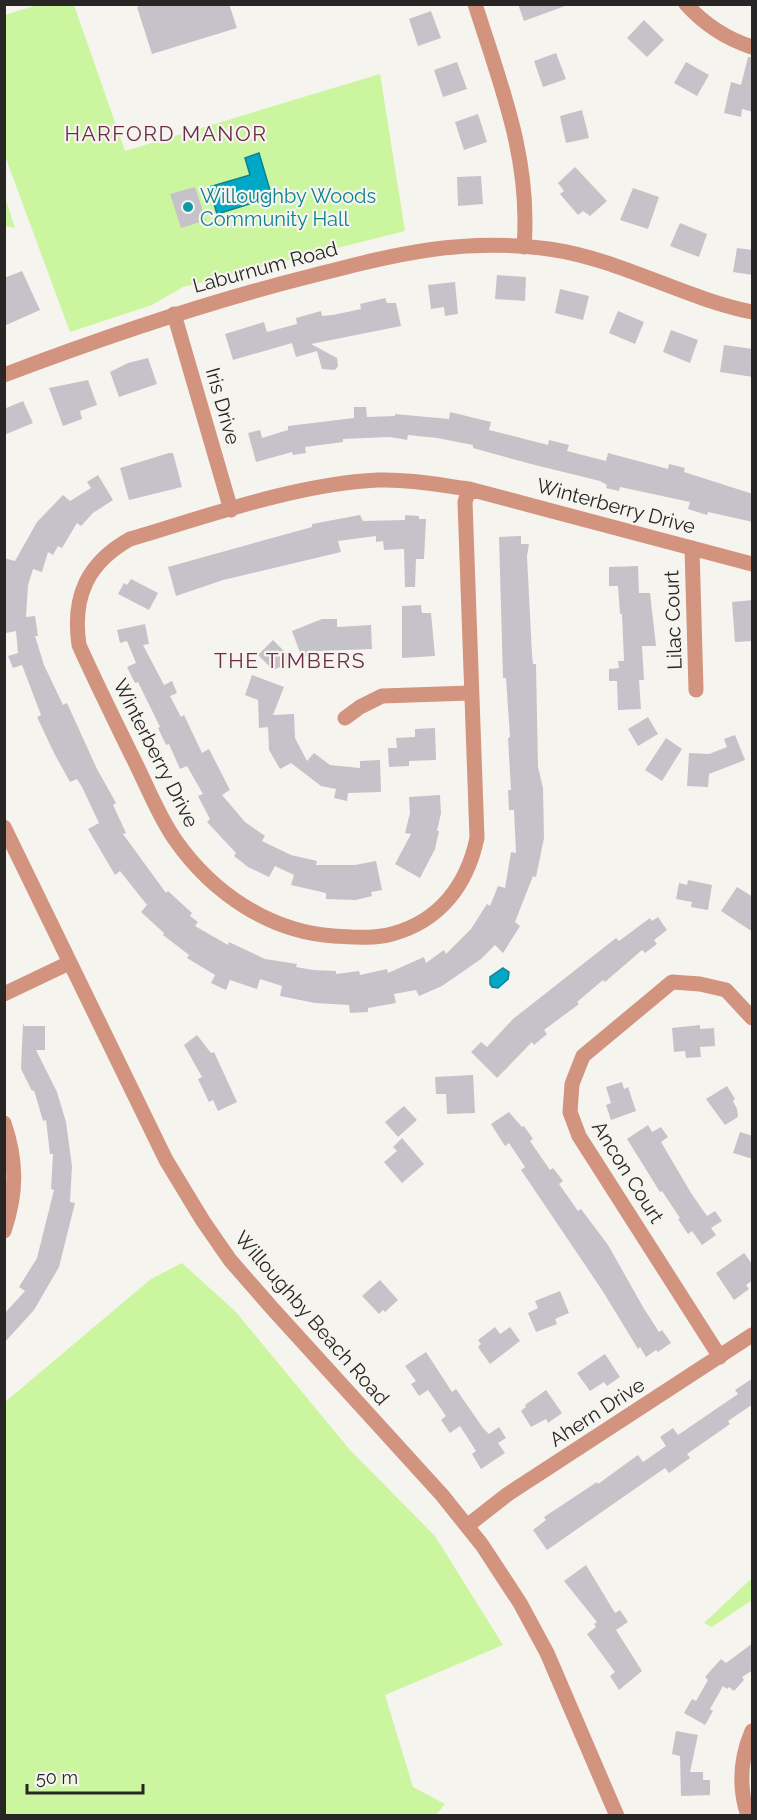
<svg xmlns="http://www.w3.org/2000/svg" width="757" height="1820" viewBox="0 0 757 1820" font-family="Raleway,sans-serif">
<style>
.green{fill:#ccf5a0}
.water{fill:#00a8c5;stroke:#0c8195;stroke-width:1.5}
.building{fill:#c5c3c9}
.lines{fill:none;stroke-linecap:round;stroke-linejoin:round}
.minor{stroke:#d2947f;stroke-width:15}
.culture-dot{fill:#0f9aa8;stroke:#f6f4ee;stroke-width:2}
.labels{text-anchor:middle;stroke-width:4.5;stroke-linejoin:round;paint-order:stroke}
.culture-label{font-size:20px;fill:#0d838f;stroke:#f6f4ee;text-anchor:start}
.street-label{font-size:20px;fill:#272624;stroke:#f6f4ee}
.neighbourhood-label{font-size:21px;letter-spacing:1.5px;fill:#6e2c49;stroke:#f6f4ee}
</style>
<rect width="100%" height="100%" fill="#f6f4ee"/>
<!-- green -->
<g class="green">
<polygon points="37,5 74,5 125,151 380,74 405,231 183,287 152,305 70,332 5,156 5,15"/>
<polygon points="5,197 15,228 5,226"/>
<polygon points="182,1263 236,1312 350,1450 435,1536 503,1645 385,1695 413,1787 445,1804 436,1815 5,1815 5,1402 151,1279"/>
<polygon points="752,1578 752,1600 712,1627 704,1623"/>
</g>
<!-- water -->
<g class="water">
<polygon points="259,153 272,197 217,214 209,187 250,175 245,158"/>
<polygon points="503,968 509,972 508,979 498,988 492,987 490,984 490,977"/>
</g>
<!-- building -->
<g class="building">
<polygon points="144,4 229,4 237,28 152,54 137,7"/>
<polygon points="518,4 565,4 565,6 524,21"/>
<polygon points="431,11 441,38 418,46 409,19"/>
<polygon points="644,20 664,40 647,57 627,38"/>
<polygon points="556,53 566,79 543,87 534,61"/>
<polygon points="748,57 753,57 753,112 742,109 741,117 724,113 731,82 741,85"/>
<polygon points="457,62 467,89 443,97 434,70"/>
<polygon points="686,62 709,75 697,96 674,83"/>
<polygon points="582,110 589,138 566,143 560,116"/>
<polygon points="478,114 487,142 464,150 455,122"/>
<polygon points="575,167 607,201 590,216 583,211 578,215 560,194 564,191 558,183"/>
<polygon points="481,176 483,204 458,206 457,177"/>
<polygon points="195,187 206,220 181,228 170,194"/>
<polygon points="633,188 659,197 648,229 620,220"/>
<polygon points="680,223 707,234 699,257 670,246"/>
<polygon points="737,248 753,250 753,275 733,272"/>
<polygon points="22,271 40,310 4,326 4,278"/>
<polygon points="497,275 526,277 525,301 495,299"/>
<polygon points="455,282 458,314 445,316 444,307 431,309 428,285"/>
<polygon points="560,289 589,296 583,320 555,313"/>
<polygon points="385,298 387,303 396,303 401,326 311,344 337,358 338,366 335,370 322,369 317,351 296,357 292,343 233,360 225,334 264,322 267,332 297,324 296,318 321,311 322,316 333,315 361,309 360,304"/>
<polygon points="618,311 644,322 635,344 609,333"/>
<polygon points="671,330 698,340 690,363 663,352"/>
<polygon points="724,345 753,349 753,377 720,372"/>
<polygon points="148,358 157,384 119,397 110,372 128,363"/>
<polygon points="88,380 97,405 80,411 82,419 63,426 49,388"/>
<polygon points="23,401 33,423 4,435 4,409"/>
<polygon points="354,407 366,407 367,417 395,416 395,414 449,419 450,412 491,422 489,430 548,445 549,440 569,445 567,451 606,461 608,453 668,469 669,464 685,468 684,472 753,494 753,522 708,512 707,515 688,509 690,502 620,487 619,491 606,488 607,485 600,481 531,464 473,448 473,445 437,438 408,435 407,440 390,437 343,439 343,442 305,447 306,453 293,455 292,452 256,462 248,433 260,430 262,438 288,430 288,426 354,418"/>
<polygon points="169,453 173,453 182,487 129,500 120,468"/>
<polygon points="98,475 113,500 93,513 81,526 77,523 62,548 58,546 53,555 48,552 42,572 33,569 28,585 26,617 35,616 38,636 35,636 44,665 63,705 67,703 97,769 116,803 113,805 126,833 123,834 166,893 168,891 192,913 190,916 198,922 195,926 228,945 229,942 265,959 297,964 296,967 313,970 336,971 336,974 359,971 360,975 387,969 388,973 424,957 426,963 444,950 446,954 471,929 487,904 490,906 498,886 505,888 511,852 516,853 514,810 509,810 508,790 511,790 508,738 510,737 506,678 503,678 499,537 521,536 521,544 529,544 527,556 532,655 533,664 536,664 538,767 543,788 544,838 536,877 533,876 515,922 520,926 503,953 495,945 481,959 442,986 419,996 416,990 394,994 396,1003 368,1008 368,1012 350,1013 349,1005 315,1003 280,996 282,986 260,979 257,989 230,980 226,990 211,983 215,975 187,958 189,955 163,935 164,933 141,912 147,905 120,871 115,875 88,829 99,823 82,787 77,779 70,782 54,753 37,717 41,715 22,665 13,668 8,656 18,653 16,631 6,633 4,623 4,558 15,561 37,522 63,495 70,501 91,488 87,482"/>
<polygon points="360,515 363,521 405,520 405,515 419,516 419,519 426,519 424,559 416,559 415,587 405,587 404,549 384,550 383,541 376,542 376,536 338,541 341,552 223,580 176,596 168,567 312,527 312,524"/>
<polygon points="638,566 639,593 650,593 656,646 642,646 644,680 639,680 641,709 618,710 617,681 609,681 609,669 619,668 618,661 624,661 622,614 620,614 618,586 609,586 609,567"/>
<polygon points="131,579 158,593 149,610 118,594 124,583 127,585"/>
<polygon points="753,600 753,641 735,642 732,602"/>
<polygon points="421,605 422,613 431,613 435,656 402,658 402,606"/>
<polygon points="322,619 337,619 337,627 371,625 372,649 319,651 302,658 292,631"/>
<polygon points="145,624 149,644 143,645 164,685 172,681 177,693 170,696 181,717 184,715 202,753 209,749 230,790 222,795 245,822 265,836 262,841 291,855 317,861 316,865 355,865 376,861 382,890 371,892 372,896 356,900 326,899 326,893 291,885 294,875 275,866 269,877 248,867 234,856 236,853 207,822 210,819 198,796 203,794 187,766 180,769 169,744 166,745 158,728 160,727 138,682 135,683 127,667 136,663 127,641 120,643 117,630"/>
<polygon points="273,640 294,661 273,670 258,655"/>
<polygon points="252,675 284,687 273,715 294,714 295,738 307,761 314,753 330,765 360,768 360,761 380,760 381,792 348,793 347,801 334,798 336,789 321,786 291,763 280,769 269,750 268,727 259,728 258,700 245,695"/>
<polygon points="648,717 658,734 638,746 628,729"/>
<polygon points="435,728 436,760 409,761 409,766 389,767 388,748 397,748 396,738 415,737 415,729"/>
<polygon points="735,735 745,760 709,774 708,787 687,786 689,753 709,754 727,747 724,739"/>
<polygon points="666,738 682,749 662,781 645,770"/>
<polygon points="440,795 441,813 437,831 439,831 435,849 420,878 395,864 411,834 405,833 410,813 409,797"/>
<polygon points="688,880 712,885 708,910 691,907 692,902 676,899 679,883 687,885"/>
<polygon points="737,887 753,897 753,932 721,911"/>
<polygon points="658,917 667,930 654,940 657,944 645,953 642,950 605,982 603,980 577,1002 579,1004 544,1030 547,1034 534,1045 532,1042 497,1078 471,1052 481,1042 487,1047 513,1019 616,938 619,941 650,918 652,921"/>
<polygon points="23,1023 24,1026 45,1026 45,1050 36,1050 57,1092 66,1122 72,1166 70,1202 75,1203 59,1267 34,1310 4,1343 4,1314 25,1291 19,1287 37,1258 54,1190 51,1189 53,1154 50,1154 46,1120 43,1121 34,1090 32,1091 21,1069"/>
<polygon points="700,1025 700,1029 714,1028 715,1046 700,1047 701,1057 686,1058 685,1051 674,1052 672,1028"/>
<polygon points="197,1035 211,1053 214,1052 237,1102 218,1111 213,1100 209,1102 198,1079 202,1077 184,1045"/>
<polygon points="473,1075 475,1113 447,1114 446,1094 436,1094 435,1077"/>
<polygon points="622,1082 624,1089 628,1087 636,1111 611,1120 606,1105 611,1103 606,1087"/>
<polygon points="727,1086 735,1099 733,1101 737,1109 738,1117 725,1125 706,1099"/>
<polygon points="404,1106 417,1120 398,1137 385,1122"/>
<polygon points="509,1112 522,1127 524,1126 533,1139 530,1141 550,1170 553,1168 563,1181 559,1184 578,1211 581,1209 608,1245 643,1307 659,1332 662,1330 671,1343 658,1352 656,1350 646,1357 640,1347 638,1349 602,1290 521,1170 525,1167 509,1143 505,1146 491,1124"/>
<polygon points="648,1125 652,1132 661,1127 668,1137 661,1142 691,1193 707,1216 715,1211 722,1221 711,1228 716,1235 702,1245 692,1231 688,1234 678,1219 680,1218 662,1191 660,1192 627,1139"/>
<polygon points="740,1132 753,1136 753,1159 733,1153"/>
<polygon points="402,1138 424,1164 402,1183 384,1162 397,1151 393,1147"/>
<polygon points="744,1253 753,1265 753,1280 746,1285 749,1289 734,1300 716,1273"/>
<polygon points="380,1280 398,1300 385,1312 383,1310 379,1314 362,1296"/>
<polygon points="560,1291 569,1313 555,1319 557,1324 536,1332 528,1313 538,1308 535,1301"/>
<polygon points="495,1327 500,1334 510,1327 520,1341 490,1364 478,1347 481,1344 478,1340"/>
<polygon points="426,1352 452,1392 456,1389 483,1428 489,1434 499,1427 506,1438 498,1443 505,1453 481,1469 472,1454 476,1451 460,1426 450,1433 441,1420 446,1416 428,1390 419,1396 411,1384 416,1381 405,1366"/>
<polygon points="605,1354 620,1377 607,1386 604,1382 590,1391 577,1373"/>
<polygon points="753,1378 753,1404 728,1421 730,1424 687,1454 690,1458 669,1473 665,1468 547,1550 533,1530 546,1520 544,1517 597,1482 598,1484 638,1455 643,1462 666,1446 660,1437 673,1428 678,1435 738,1394 735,1390"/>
<polygon points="546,1390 562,1413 548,1423 546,1419 531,1427 521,1411 526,1407 525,1405"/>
<polygon points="586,1565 615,1613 620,1610 628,1622 616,1630 642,1671 619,1690 610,1676 615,1672 587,1634 596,1627 594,1624 597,1622 564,1581"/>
<polygon points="753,1643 753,1670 742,1677 744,1680 734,1691 729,1687 727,1689 723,1686 710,1709 713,1711 705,1725 684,1713 692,1699 696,1701 708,1680 705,1677 721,1659 726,1663"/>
<polygon points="676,1731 698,1735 690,1772 703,1772 703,1780 710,1780 710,1795 681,1796 680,1756 672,1754"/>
</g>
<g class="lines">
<!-- minor -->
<g class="minor">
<path d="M475,4c26,82 56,155 49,243"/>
<path d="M686,4c18,20 41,35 66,43"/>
<polyline points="174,314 231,510"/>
<path d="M4,375c100,-38 200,-72 303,-98 86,-22 152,-40 242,-28 71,10 134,49 203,63"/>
<path d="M469,489l-4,13 12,336c-10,47 -37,83 -85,96 -19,5 -39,3 -58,2 -65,-4 -122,-44 -158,-95 -18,-25 -30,-58 -44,-85 -18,-37 -36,-73 -53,-111 -7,-48 8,-82 51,-106 78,-23 166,-55 248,-59 31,-1 61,5 91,9l283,75"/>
<polyline points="692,548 696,690"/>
<polyline points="345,718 360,707 382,696 470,693"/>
<polyline points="4,827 166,1160 203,1221 230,1260 271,1307 442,1495 482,1545 520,1603 547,1653 617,1816"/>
<polyline points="4,994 69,963"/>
<path d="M4,1123c13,38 13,70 0,108"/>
<polyline points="720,1357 579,1136 570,1112 572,1084 583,1056 672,982 700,984 726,990 752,1018"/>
<polyline points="467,1526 508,1494 752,1335"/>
<path d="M748,1816c-10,-30 -8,-57 4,-85"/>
</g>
</g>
<!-- markers -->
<circle class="culture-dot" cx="188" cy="207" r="6"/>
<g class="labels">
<!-- culture labels -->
<g class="culture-label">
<text x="200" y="203">Willoughby Woods<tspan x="200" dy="23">Community Hall</tspan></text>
</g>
<!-- street labels -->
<g class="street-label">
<text transform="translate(265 267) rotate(-15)" y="7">Laburnum Road</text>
<text transform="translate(223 406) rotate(74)" y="7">Iris Drive</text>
<text transform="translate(616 506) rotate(15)" y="7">Winterberry Drive</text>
<text transform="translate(673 620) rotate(-92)" y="7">Lilac Court</text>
<text transform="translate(156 753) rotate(63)" y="7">Winterberry Drive</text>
<text transform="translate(628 1172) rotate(58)" y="7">Ancon Court</text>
<text transform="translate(312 1318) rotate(49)" y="7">Willoughby Beach Road</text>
<text transform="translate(597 1412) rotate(-33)" y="7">Ahern Drive</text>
</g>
<!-- neighbourhood labels -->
<g class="neighbourhood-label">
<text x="166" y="141">HARFORD MANOR</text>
<text x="290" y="668">THE TIMBERS</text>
</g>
</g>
<!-- border -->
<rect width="757" height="1820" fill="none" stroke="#272624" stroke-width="12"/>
<!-- scale -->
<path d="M27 1784v9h116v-9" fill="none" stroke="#272624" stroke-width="3"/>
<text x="36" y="1784" font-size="18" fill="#272624" stroke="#f6f4ee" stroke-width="4.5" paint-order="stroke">50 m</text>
</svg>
